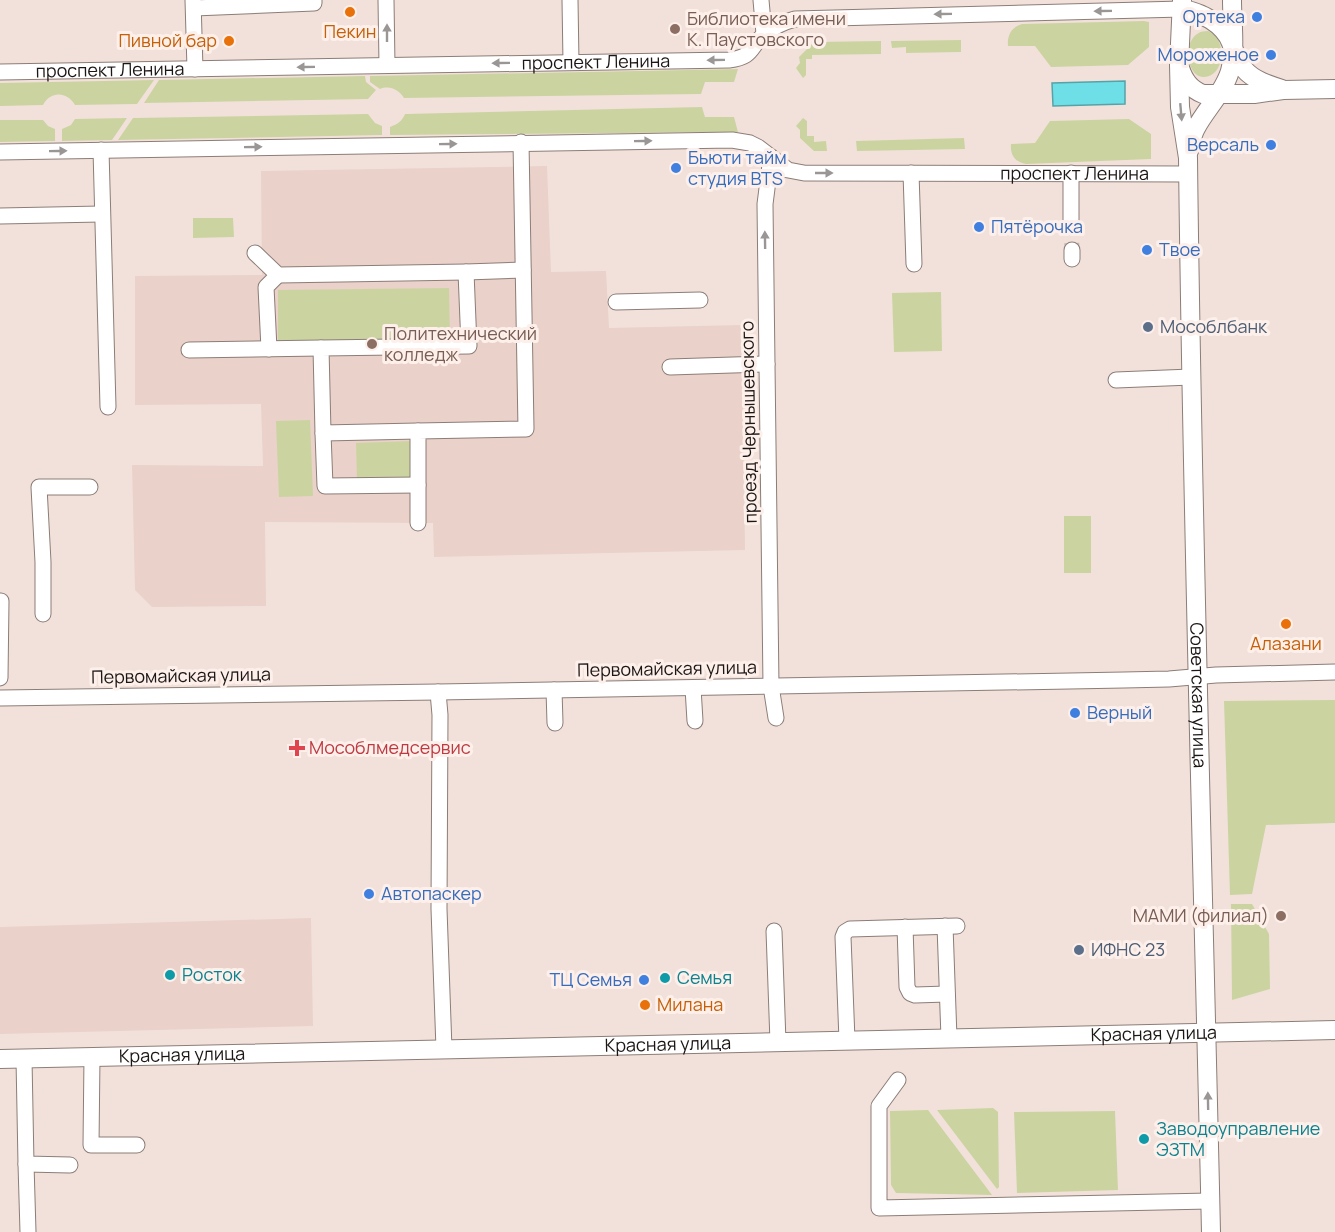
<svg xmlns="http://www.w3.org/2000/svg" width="1335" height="1232" viewBox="0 0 1335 1232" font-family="Manrope,sans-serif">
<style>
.education{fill:#ead1c9}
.green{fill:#cbd4a0}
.water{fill:#6edfe7;stroke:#55a3a8;stroke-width:1.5}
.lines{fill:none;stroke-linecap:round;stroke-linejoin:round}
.minor-tunnel{stroke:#c7b8b3;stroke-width:15;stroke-dasharray:15 8;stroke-linecap:butt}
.minor-casing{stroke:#8c7d77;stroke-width:17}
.major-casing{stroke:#8c7d77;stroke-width:20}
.minor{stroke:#fff;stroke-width:15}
.major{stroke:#fff;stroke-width:18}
.oneway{fill:#999695}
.food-dot{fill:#e8710a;stroke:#fdefea;stroke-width:2}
.shop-dot{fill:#3f7fe0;stroke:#fdefea;stroke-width:2}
.education-dot{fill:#8d6e63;stroke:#fdefea;stroke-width:2}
.service-dot{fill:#5c6f8a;stroke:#fdefea;stroke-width:2}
.health-dot{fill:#e0444e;stroke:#fdefea;stroke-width:2}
.culture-dot{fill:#0f9aa8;stroke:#fdefea;stroke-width:2}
.labels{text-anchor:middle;stroke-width:6;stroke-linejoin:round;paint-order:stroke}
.shop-label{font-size:18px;fill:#366cbe;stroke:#fdefea;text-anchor:start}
.education-label{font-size:18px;fill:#785e54;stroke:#fdefea;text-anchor:start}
.food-label{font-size:18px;fill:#c56008;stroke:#fdefea}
.street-label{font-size:18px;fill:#1c1614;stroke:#fdefea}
.service-label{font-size:18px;fill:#4e5e75;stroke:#fdefea;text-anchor:start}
.health-label{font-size:18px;fill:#be3a42;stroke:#fdefea;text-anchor:start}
.culture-label{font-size:18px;fill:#0d838f;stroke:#fdefea;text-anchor:start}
</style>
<rect width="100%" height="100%" fill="#f2e1db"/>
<!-- education -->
<g class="education">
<polygon points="547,166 551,272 606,271 609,328 742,325 745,550 434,557 433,523 265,522 266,606 152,607 135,590 132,465 263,466 261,404 135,405 135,276 262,275 261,171"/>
<polygon points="311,918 313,1026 0,1034 0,927"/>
</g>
<!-- green -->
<g class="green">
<path d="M1144,21l5,1v25l-21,18 -77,2 -16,-21h-27c-1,-10 3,-19 14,-22z"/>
<path d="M1208,31c20,7 17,47 -5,46 -19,-1 -22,-47 5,-46z"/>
<polygon points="961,40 961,52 906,53 906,47 892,48 891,41"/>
<polygon points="881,41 881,54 812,55 812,59 806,59 806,75 803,78 796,68 800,63 799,57 814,42"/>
<path d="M738,69l-4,13h-29l-4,12 -297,4c-5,-8 -14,-13 -24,-9l-10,-7v-6z"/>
<polygon points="365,76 366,82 376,90 368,99 144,103 159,80"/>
<path d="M154,80l-17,24 -62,1c-8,-14 -25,-14 -32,0l-43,1v-23z"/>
<path d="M702,107l3,10h29l4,15 -348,3v-8c8,-3 12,-6 15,-13z"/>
<polygon points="368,114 375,123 382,126 382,135 118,140 133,118"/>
<polygon points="127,118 112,140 62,141 62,129 71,125 75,119"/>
<polygon points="803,118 807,121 807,136 814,136 814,142 826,141 827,151 814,151 800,138 800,130 796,126"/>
<path d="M1129,119l22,15v25l-125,5c-11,-2 -16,-9 -15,-20l24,-1 15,-22z"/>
<polygon points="0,120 43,120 48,126 55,129 55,141 0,142"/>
<polygon points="964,138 965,149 857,151 856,141"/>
<polygon points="193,218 233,218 234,237 193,238"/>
<polygon points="449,288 450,340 278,342 278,290"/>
<polygon points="941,292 942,351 894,352 892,293"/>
<polygon points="310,420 313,496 279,497 276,421"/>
<polygon points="412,441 413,478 357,479 356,443"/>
<rect x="1064" y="516" width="27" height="57"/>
<polygon points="1335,700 1335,823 1266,825 1252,894 1230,895 1224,701"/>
<polygon points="1231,904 1252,904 1269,934 1270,989 1232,1000"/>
<polygon points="993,1108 998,1112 999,1187 997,1189 937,1110"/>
<polygon points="928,1110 992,1195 896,1193 891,1185 890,1111"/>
<polygon points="1115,1111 1118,1190 1017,1193 1014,1112"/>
</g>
<!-- water -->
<polygon class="water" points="1125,81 1125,104 1053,106 1052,83"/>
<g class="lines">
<!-- minor-tunnel -->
<polyline class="minor-tunnel" points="1071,220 1072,250"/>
<defs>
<g id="minor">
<polyline points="193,0 195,69"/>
<polyline points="386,0 387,65"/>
<polyline points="570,0 571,62"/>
<polyline points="761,0 764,34"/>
<polyline points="194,8 314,3 314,0"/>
<path id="s1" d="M0,72l729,-12c26,-3 20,-14 37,-27 9,-7 18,-11 29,-14l387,-10"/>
<polyline points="101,150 108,407"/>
<path id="s2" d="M0,152l732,-12 18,3 8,4 30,23 16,3 384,1"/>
<polyline points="771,157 765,204 771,686 776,718"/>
<polyline points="911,173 914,264"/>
<polyline points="1071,173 1071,220"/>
<polyline points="0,216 101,214"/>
<polyline points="255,253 278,275 466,272"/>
<polyline points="1072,259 1072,250"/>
<polyline points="616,302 700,300"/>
<polyline points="269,349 266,287 278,275"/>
<polyline points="189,350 321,348"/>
<polyline points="670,367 767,364"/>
<polyline points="1116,380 1191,377"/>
<polyline points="418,431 323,433 321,348 469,346 466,272 523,270"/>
<polyline points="323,433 325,486 418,485"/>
<polyline points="418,523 418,431 526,429 521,142"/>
<polyline points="43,614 43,562 39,487 90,487"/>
<polyline points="0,678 1,601"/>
<polyline points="693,688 695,721"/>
<polyline points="554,690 555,723"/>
<polyline points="438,692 440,715 439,909 444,1049"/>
<polyline points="0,698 438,692 1124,680 1169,679 1216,675 1335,672"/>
<polyline points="945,926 949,1038"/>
<polyline points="905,927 907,987 910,993 915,995 947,994"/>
<polyline points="774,931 778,1042"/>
<polyline points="847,1040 843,937 845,932 850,929 957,926"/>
<polyline points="92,1057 91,1145 137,1145"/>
<polyline points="24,1059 26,1164 70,1165"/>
<polyline points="898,1080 879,1106 879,1208 1210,1201"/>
<polyline points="26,1164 28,1232"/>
</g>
<g id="major">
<path id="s3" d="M1182,0l-3,65 1,42 8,51c4,358 15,716 23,1074"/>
<path d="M1182,9c19,3 42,15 49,34 4,9 7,19 13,26 9,11 25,16 38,20"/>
<path d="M1180,68c4,12 10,21 23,26h51l29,-4 52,-1"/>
<path d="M1189,151c2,-8 3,-16 7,-23 10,-19 28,-36 34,-57 6,-22 2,-48 2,-71"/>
<path id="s4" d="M0,1059l1335,-29"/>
</g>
</defs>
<!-- minor casing -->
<use href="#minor" class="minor-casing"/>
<!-- major casing -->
<use href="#major" class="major-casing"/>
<!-- minor -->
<use href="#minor" class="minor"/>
<!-- major -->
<use href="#major" class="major"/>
</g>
<!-- one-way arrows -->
<defs><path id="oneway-solid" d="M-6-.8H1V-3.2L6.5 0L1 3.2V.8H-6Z" transform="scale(1.5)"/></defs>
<g class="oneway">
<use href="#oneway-solid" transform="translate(1103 11) rotate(179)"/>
<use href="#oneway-solid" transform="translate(943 14) rotate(179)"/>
<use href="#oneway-solid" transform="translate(387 33) rotate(-90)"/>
<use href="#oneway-solid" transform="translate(716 60) rotate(179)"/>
<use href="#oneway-solid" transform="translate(501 63) rotate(179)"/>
<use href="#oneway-solid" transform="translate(306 67) rotate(179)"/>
<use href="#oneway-solid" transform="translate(1181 112) rotate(85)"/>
<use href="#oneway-solid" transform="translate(643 141) rotate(-1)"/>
<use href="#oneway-solid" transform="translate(448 144) rotate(-1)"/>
<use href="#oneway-solid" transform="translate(253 147) rotate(-1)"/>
<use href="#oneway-solid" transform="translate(58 151) rotate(-1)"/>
<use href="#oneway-solid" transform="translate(824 173)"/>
<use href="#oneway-solid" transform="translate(765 240) rotate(-91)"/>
<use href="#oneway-solid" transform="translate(1208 1101) rotate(-91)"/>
</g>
<!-- markers -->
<g class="food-dot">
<circle cx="350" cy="12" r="6"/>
<circle cx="229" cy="41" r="6"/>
<circle cx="1286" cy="624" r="6"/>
<circle cx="645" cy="1005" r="6"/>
</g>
<g class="shop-dot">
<circle cx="1257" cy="17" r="6"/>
<circle cx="1271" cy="55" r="6"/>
<circle cx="1271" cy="145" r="6"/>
<circle cx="676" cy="168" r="6"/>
<circle cx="979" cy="227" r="6"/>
<circle cx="1147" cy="250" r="6"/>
<circle cx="1075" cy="713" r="6"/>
<circle cx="369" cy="894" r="6"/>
<circle cx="644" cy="980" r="6"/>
</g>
<g class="education-dot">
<circle cx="675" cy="29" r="6"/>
<circle cx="372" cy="344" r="6"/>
<circle cx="1281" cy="916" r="6"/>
</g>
<g class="service-dot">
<circle cx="1148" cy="327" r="6"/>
<circle cx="1079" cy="950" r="6"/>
</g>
<path class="health-dot" d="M294 739h6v6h6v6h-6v6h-6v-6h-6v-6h6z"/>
<g class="culture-dot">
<circle cx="170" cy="975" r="6"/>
<circle cx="665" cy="978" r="6"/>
<circle cx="1144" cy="1139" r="6"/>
</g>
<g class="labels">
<!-- shop labels -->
<g class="shop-label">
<text x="1245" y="23" text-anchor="end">Ортека</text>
<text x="1259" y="61" text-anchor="end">Мороженое</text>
<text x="1259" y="151" text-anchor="end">Версаль</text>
<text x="688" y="164">Бьюти тайм<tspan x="688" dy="21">студия BTS</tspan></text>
<text x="991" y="233">Пятёрочка</text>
<text x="1159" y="256">Твое</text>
<text x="1087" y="719">Верный</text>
<text x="381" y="900">Автопаскер</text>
<text x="632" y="986" text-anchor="end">ТЦ Семья</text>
</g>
<!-- education labels -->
<g class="education-label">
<text x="687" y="25">Библиотека имени<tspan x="687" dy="21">К. Паустовского</tspan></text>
<text x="384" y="340">Политехнический<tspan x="384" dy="21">колледж</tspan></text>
<text x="1269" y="922" text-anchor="end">МАМИ (филиал)</text>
</g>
<!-- food labels -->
<g class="food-label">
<text x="350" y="38">Пекин</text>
<text x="217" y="47" text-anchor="end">Пивной бар</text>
<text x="1286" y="650">Алазани</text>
<text x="657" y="1011" text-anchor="start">Милана</text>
</g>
<!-- street labels -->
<g class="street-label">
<text dy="6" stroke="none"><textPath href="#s1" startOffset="596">проспект Ленина</textPath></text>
<text dy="6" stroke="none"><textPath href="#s1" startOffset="110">проспект Ленина</textPath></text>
<text dy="6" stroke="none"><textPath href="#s2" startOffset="1084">проспект Ленина</textPath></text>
<text transform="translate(749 422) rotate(-91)" y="6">проезд Чернышевского</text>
<text transform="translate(667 669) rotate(-1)" y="6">Первомайская улица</text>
<text transform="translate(181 676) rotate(-1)" y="6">Первомайская улица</text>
<text dy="6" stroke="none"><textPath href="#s3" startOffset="696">Советская улица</textPath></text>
<text dy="6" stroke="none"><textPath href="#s4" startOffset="1154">Красная улица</textPath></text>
<text dy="6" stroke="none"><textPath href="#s4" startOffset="668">Красная улица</textPath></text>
<text dy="6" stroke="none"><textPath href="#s4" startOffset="182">Красная улица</textPath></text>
</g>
<!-- service labels -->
<g class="service-label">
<text x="1160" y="333">Мособлбанк</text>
<text x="1091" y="956">ИФНС 23</text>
</g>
<!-- health labels -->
<g class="health-label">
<text x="309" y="754">Мособлмедсервис</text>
</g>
<!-- culture labels -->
<g class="culture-label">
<text x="182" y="981">Росток</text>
<text x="677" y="984">Семья</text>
<text x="1156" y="1135">Заводоуправление<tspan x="1156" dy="21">ЭЗТМ</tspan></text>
</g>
</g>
</svg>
